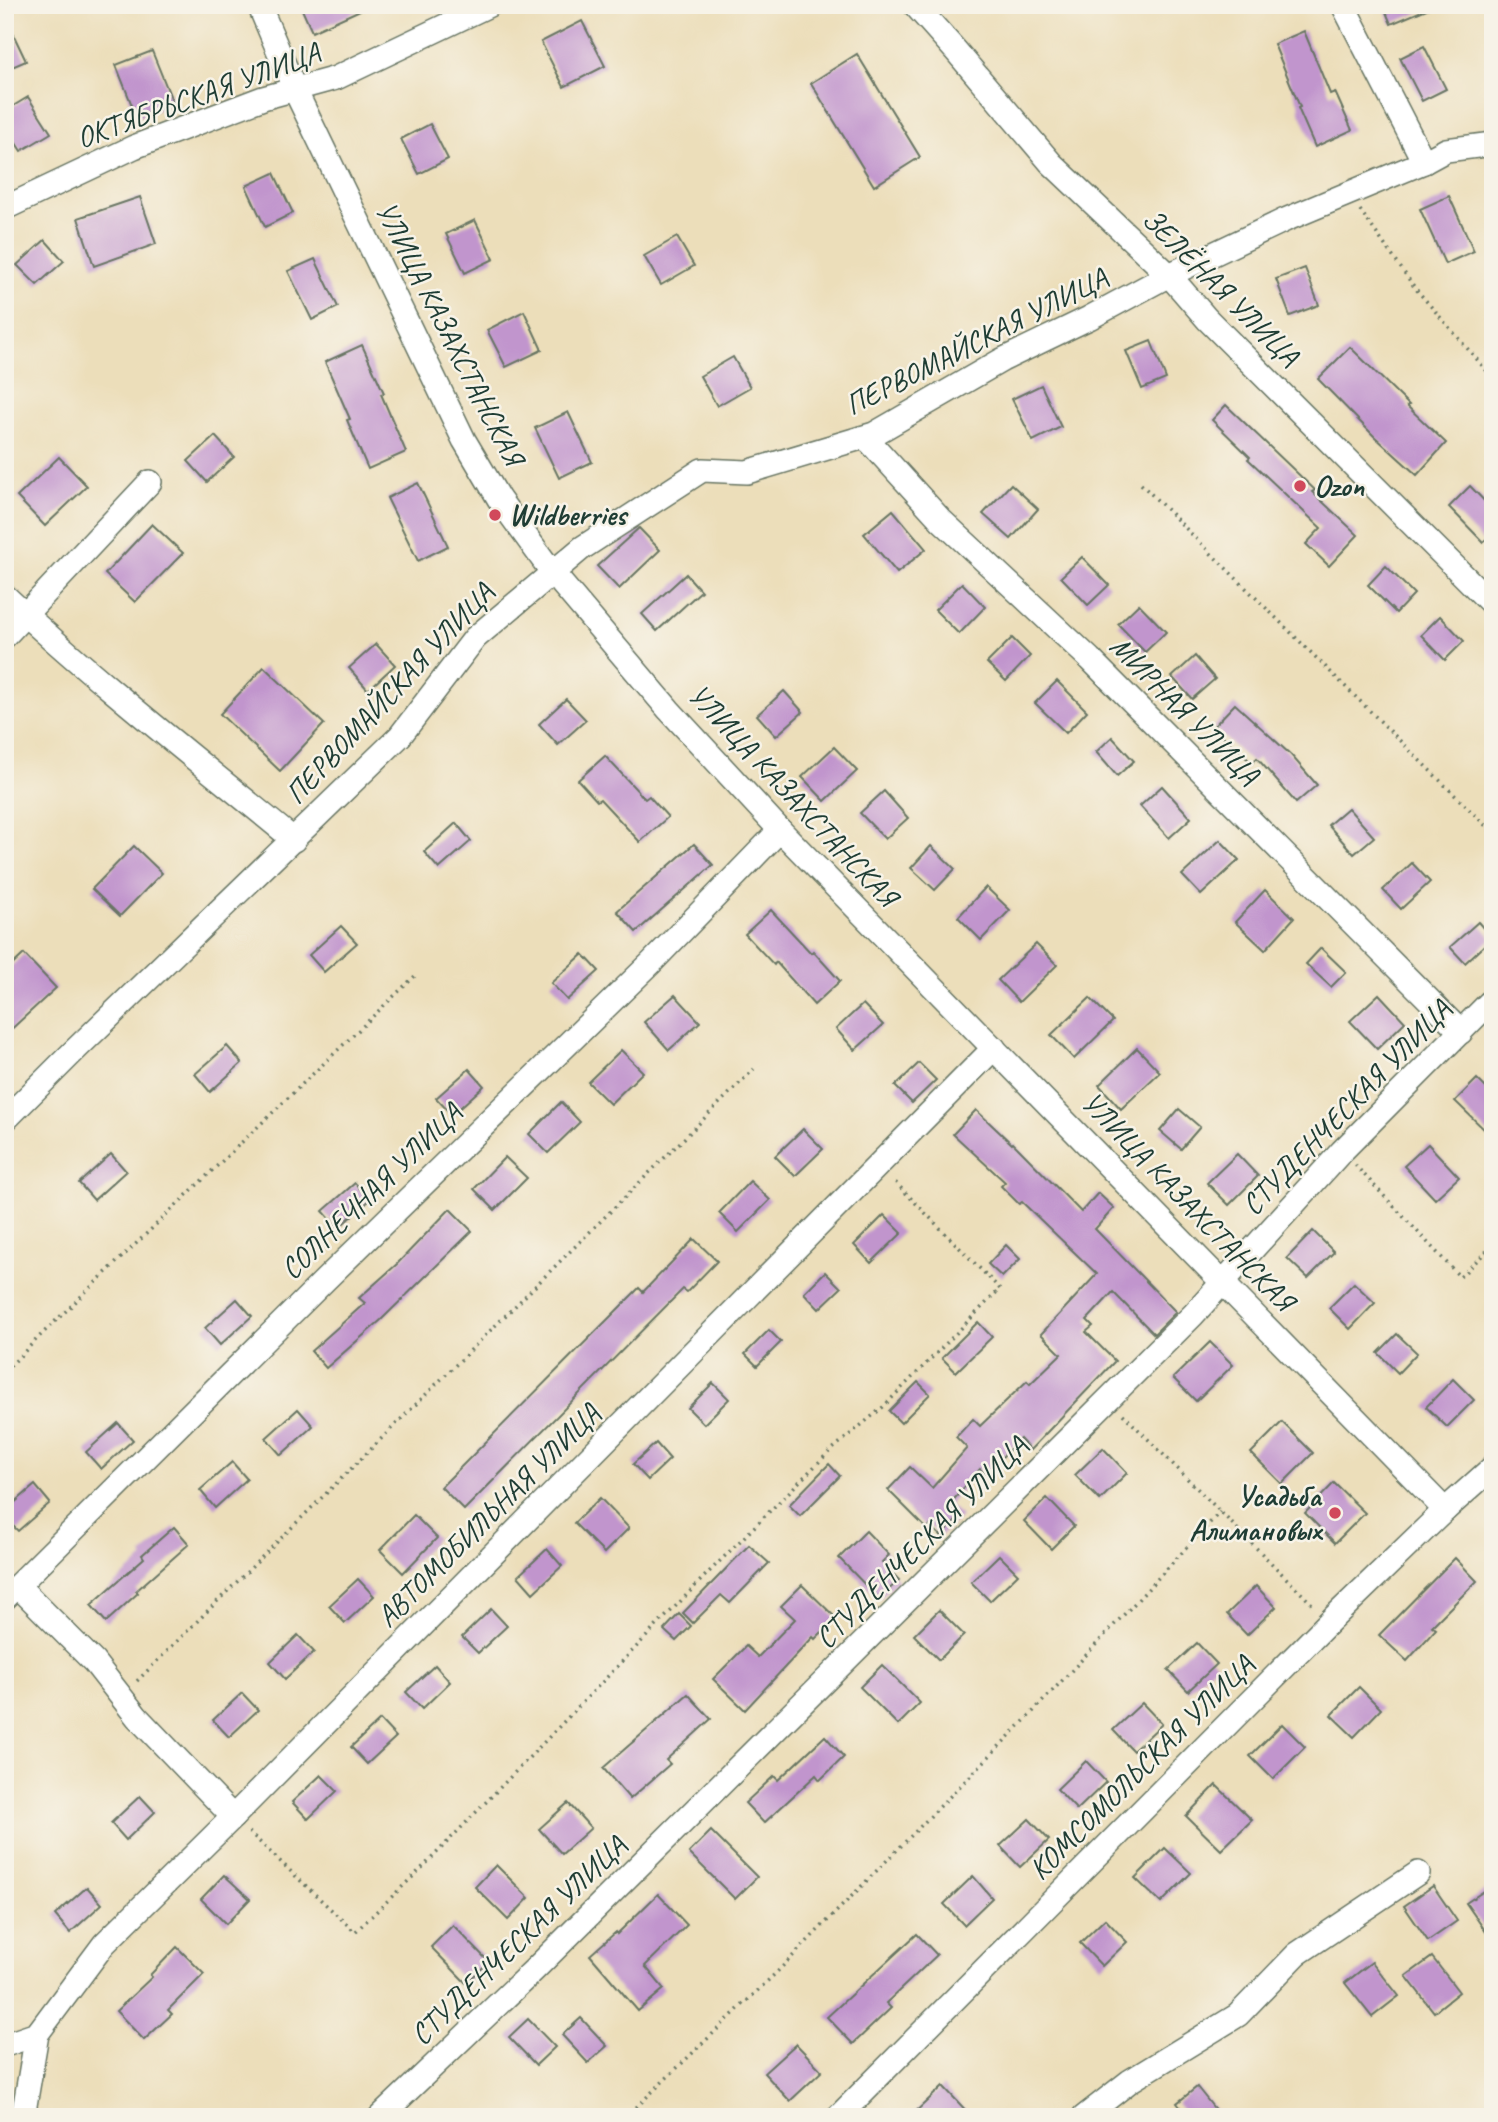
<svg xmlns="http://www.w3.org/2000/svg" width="1498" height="2122" viewBox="0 0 1498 2122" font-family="Caveat,sans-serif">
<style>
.building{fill:#c195cd}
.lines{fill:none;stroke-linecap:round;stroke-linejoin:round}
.minor-casing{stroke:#677563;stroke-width:26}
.path{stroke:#677563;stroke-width:3.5;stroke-dasharray:2 5;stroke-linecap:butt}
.minor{stroke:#fff;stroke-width:23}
.poi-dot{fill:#d1495b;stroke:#f7f3e8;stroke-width:2.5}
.labels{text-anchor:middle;stroke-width:5;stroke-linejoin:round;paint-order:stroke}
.street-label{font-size:30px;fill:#1f3d34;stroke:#f7f3e8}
.poi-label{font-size:30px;font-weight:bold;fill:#1f3d34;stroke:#f7f3e8;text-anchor:start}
</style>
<rect width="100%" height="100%" fill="#f7f3e8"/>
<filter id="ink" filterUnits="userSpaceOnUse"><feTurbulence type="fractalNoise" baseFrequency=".0143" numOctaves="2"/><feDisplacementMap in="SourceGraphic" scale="14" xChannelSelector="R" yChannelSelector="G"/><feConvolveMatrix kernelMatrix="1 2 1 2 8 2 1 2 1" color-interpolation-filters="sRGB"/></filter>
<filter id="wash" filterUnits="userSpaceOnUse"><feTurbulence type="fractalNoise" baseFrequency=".00686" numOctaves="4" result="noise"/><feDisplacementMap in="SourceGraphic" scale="28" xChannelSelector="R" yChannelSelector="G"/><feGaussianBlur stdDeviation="1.57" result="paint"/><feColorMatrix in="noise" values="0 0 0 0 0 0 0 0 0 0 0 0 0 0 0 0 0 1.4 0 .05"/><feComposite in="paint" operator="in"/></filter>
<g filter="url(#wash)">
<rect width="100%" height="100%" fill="#ecdeba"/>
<g id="blocks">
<!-- building -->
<g class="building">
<polygon points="300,5 371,5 312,32"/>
<polygon points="1383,5 1436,5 1391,24"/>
<polygon points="5,17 26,61 5,70"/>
<polygon points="582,21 605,66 564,87 541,42"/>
<polygon points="1304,31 1330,94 1335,92 1352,130 1315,147 1298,108 1300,107 1274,44"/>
<polygon points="1424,46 1446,89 1422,101 1400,58"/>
<polygon points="152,51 173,103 137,118 116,65"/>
<polygon points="857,54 920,157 874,186 811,83"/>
<polygon points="28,97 51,133 21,151 5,126 5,111"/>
<polygon points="430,124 448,159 419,174 401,139"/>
<polygon points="274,173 293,213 265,227 246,186"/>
<polygon points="1449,196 1474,251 1445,264 1420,209"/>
<polygon points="140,197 156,244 94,266 78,218"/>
<polygon points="475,220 494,259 465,273 446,234"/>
<polygon points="677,237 694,266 661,285 644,256"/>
<polygon points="45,240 64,261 37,285 17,265"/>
<polygon points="315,259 338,307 312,320 288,271"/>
<polygon points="1305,268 1319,305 1290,316 1276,279"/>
<polygon points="524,311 542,350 506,367 487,330"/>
<polygon points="1151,341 1166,379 1142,389 1126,351"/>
<polygon points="362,345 384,393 381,394 406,452 368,469 347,420 350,419 325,362"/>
<polygon points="1350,347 1409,405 1407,406 1446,443 1417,475 1374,436 1318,379"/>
<polygon points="733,357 750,387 717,406 700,376"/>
<polygon points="1041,385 1061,427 1033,441 1012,399"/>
<polygon points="1226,405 1315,490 1312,492 1358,535 1329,566 1306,544 1321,528 1248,459 1250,457 1212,420"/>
<polygon points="568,412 592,462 559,478 535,428"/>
<polygon points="215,436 234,457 207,482 188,461"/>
<polygon points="59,457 87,486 45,526 17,497"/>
<polygon points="418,483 448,546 418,561 387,498"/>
<polygon points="1011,484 1038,509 1011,539 983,514"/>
<polygon points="1470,486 1493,510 1493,533 1483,542 1449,507"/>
<polygon points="893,510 926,549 897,573 864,534"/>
<polygon points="152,524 183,553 135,602 105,574"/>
<polygon points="639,528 660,550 619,589 597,566"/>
<polygon points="1082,557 1109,585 1088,605 1061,577"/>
<polygon points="1386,566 1414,594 1396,613 1368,585"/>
<polygon points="686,574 701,591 657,631 642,614"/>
<polygon points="962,583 985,607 959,634 935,610"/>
<polygon points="1139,604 1166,632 1145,652 1118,624"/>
<polygon points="1440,616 1464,641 1445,660 1421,635"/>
<polygon points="1012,638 1030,656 1006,681 987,663"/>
<polygon points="376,644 395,665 368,690 349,668"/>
<polygon points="1195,656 1215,679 1192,699 1172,677"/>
<polygon points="264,667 324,724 280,771 220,714"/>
<polygon points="1057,681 1087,711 1066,733 1035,703"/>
<polygon points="784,691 803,712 776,736 757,715"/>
<polygon points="566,699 586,720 558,745 539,724"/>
<polygon points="1235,704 1291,755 1317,785 1296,803 1257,758 1252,763 1213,727"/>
<polygon points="1112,737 1134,761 1117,776 1096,752"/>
<polygon points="834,747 857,771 825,801 802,777"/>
<polygon points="605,756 645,799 649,796 668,817 640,842 600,799 597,801 578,780"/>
<polygon points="1162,786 1191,818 1169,838 1140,806"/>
<polygon points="884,791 908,818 885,839 860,813"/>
<polygon points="1348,808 1374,837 1354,854 1328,825"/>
<polygon points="456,823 471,841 439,869 424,852"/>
<polygon points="1220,840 1239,860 1201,895 1182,875"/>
<polygon points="694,844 713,865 636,932 617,911"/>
<polygon points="134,846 162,873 120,916 92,889"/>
<polygon points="931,846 955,869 935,890 911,868"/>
<polygon points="1412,863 1430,882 1401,909 1383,890"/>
<polygon points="986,887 1010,910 981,940 958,917"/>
<polygon points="1265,890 1294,918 1265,950 1235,922"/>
<polygon points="771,910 811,953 813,951 840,981 814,1005 776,962 774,965 745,934"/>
<polygon points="1478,922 1492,938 1465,963 1450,947"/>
<polygon points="341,926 357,943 324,972 309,955"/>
<polygon points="1036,944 1057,965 1019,1002 998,980"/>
<polygon points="1321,948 1346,972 1331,987 1306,964"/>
<polygon points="24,954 56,988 5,1035 5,972"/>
<polygon points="583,954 599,971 567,1000 551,983"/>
<polygon points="1379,994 1405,1022 1377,1049 1350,1021"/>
<polygon points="675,995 700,1022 669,1050 644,1022"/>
<polygon points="1090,998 1113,1021 1074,1059 1051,1035"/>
<polygon points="863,1004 883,1025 855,1050 836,1029"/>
<polygon points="227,1046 242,1063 210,1092 195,1074"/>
<polygon points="1137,1048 1160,1072 1121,1109 1099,1085"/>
<polygon points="621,1050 643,1072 610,1104 588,1082"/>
<polygon points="919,1063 936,1080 912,1103 895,1086"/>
<polygon points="469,1069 484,1086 452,1115 436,1098"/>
<polygon points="1477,1079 1493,1095 1493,1138 1455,1101"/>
<polygon points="561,1102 580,1122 548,1153 529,1134"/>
<polygon points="1179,1109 1200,1127 1181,1149 1160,1131"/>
<polygon points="976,1110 1012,1144 1013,1143 1081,1212 1098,1193 1114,1208 1095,1229 1176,1312 1154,1334 1113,1292 1087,1320 1093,1326 1086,1332 1115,1361 1030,1450 1020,1439 985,1474 980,1469 949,1505 961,1516 941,1536 930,1526 927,1529 888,1490 910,1467 932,1488 967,1448 956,1437 973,1419 980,1426 1027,1381 1030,1384 1061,1354 1041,1334 1097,1274 1022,1202 1019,1204 1001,1186 1005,1182 953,1134"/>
<polygon points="803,1129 823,1149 795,1176 775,1156"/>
<polygon points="1428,1144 1459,1177 1435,1199 1404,1166"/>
<polygon points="111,1154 126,1171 94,1200 79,1183"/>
<polygon points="1237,1154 1258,1176 1229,1205 1207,1183"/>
<polygon points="505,1157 527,1178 495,1210 474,1189"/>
<polygon points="750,1181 770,1200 738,1232 719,1213"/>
<polygon points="355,1183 370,1200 338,1228 323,1211"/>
<polygon points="450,1209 472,1231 381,1320 326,1368 311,1351 365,1303 359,1298 397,1264"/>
<polygon points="884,1215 902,1233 871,1263 854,1245"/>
<polygon points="1313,1231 1334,1252 1308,1278 1287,1258"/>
<polygon points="694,1239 717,1261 687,1292 683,1289 464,1510 441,1487 639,1288 643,1292"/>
<polygon points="1006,1245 1020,1259 1002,1277 988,1264"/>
<polygon points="825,1272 841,1288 819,1309 804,1293"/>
<polygon points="1354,1283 1375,1303 1350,1329 1329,1308"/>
<polygon points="237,1299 252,1316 220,1345 205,1328"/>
<polygon points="978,1322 992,1337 956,1372 942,1358"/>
<polygon points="769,1330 781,1342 757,1366 745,1354"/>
<polygon points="1397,1334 1417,1353 1398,1373 1378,1353"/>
<polygon points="1210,1342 1233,1365 1196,1401 1173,1378"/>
<polygon points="1453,1379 1474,1400 1447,1427 1426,1407"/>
<polygon points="918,1382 930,1394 901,1423 889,1411"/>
<polygon points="713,1383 729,1399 704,1424 688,1408"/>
<polygon points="298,1409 313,1426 281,1455 266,1438"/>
<polygon points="1282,1422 1313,1453 1282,1484 1251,1453"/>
<polygon points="118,1423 133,1440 101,1469 86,1452"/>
<polygon points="656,1443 670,1459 648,1480 633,1464"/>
<polygon points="1103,1448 1127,1473 1100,1500 1075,1475"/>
<polygon points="232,1462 247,1479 215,1508 200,1490"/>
<polygon points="829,1464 840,1476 800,1516 789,1505"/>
<polygon points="1334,1483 1365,1513 1335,1543 1305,1513"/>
<polygon points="35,1485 50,1503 18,1531 5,1518 5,1511"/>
<polygon points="600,1498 629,1528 604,1553 574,1523"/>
<polygon points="1047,1498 1074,1526 1051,1549 1024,1521"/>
<polygon points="414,1515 437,1538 403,1573 380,1550"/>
<polygon points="174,1527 189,1544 136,1591 138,1593 106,1622 91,1605 144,1558 142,1555"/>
<polygon points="866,1531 889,1555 882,1562 899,1580 879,1599 839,1558"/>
<polygon points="749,1545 769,1563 730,1603 721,1595 693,1623 683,1613"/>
<polygon points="547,1549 562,1566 533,1593 518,1576"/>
<polygon points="999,1555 1018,1574 990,1601 971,1582"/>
<polygon points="1455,1558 1477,1581 1432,1626 1436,1629 1407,1661 1379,1635"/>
<polygon points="358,1579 374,1596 345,1623 329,1606"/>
<polygon points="802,1585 836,1618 815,1639 813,1637 745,1710 713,1679 746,1646 758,1657 795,1619 781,1606"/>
<polygon points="1256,1586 1276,1607 1247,1635 1227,1614"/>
<polygon points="491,1609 507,1626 478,1653 462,1637"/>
<polygon points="939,1610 964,1635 939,1660 914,1635"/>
<polygon points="679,1614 691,1626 676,1641 664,1630"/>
<polygon points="298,1635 314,1652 285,1679 270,1662"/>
<polygon points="1197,1643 1217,1664 1188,1691 1168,1670"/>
<polygon points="435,1665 450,1682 422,1709 406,1692"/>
<polygon points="882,1665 920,1703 898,1725 860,1687"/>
<polygon points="1359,1687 1381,1709 1354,1737 1331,1715"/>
<polygon points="242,1693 258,1710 229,1737 213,1720"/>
<polygon points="688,1694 711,1719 666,1760 670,1764 630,1799 603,1768"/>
<polygon points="1142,1703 1162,1724 1133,1751 1113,1730"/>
<polygon points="380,1720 396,1737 367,1764 351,1747"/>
<polygon points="1282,1724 1305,1747 1273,1779 1250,1756"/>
<polygon points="825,1736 844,1757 820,1780 816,1775 764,1823 745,1803 774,1776 778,1780"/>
<polygon points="1086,1761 1106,1782 1077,1810 1057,1789"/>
<polygon points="321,1775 337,1791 308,1819 292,1802"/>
<polygon points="1216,1785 1252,1820 1221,1850 1186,1816"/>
<polygon points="140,1796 155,1812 126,1840 111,1823"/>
<polygon points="568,1803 591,1828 562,1854 539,1829"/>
<polygon points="1029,1819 1049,1840 1020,1867 1000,1846"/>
<polygon points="711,1831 757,1877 735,1899 689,1853"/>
<polygon points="1165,1848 1191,1873 1161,1903 1135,1878"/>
<polygon points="496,1865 529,1898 508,1920 475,1887"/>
<polygon points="224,1875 250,1899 226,1924 201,1899"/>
<polygon points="973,1876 992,1898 964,1925 944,1904"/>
<polygon points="1493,1885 1493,1942 1466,1903"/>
<polygon points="1433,1886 1457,1921 1428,1941 1404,1906"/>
<polygon points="87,1887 102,1904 70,1933 55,1915"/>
<polygon points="658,1894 687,1925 645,1966 664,1989 638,2011 590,1955 616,1932 617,1934"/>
<polygon points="1105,1919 1127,1942 1102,1966 1080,1943"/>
<polygon points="453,1925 489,1962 466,1983 431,1947"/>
<polygon points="917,1934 937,1955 886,2003 891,2008 853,2044 827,2017"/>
<polygon points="177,1947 204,1974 168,2010 172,2014 144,2040 116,2011 152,1977 150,1975"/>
<polygon points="1432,1957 1459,1992 1434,2012 1406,1976"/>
<polygon points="1372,1962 1399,1996 1372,2017 1345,1983"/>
<polygon points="581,2018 607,2046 588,2063 562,2035"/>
<polygon points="528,2019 555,2047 536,2065 509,2037"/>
<polygon points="796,2044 822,2071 790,2101 764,2073"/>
<polygon points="943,2086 972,2117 910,2117"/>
<polygon points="1197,2087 1221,2117 1188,2117 1177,2103"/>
</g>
</g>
</g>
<g filter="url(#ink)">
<use href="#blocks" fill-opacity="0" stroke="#677563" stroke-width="2"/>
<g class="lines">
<defs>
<g id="minor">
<polyline points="259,5 295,90 464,440 499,499 552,572 669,710 780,830 1445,1510"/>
<polyline points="915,5 956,51 1051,163 1169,275 1207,319 1493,605"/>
<polyline points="1343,5 1424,162"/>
<polyline points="5,208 134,147 263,98 336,78 489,5"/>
<polyline points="861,438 869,441 941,520 1090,659 1461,1032"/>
<path d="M5,596c92,86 192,164 289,244"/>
<polyline points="5,636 150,482"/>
<polyline points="5,1120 74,1051 400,736 475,638 582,548 702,470 747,472 874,434 1002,360 1089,318 1169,275 1285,220 1424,162 1446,150 1493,144"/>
<polyline points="18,1586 94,1662 137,1717 233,1817"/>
<polyline points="5,1598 326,1279 651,963 780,830"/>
<polyline points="5,2045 37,2034"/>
<polyline points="23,2117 37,2034 104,1944 233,1817 994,1048"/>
<polyline points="380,2117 534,1970 1193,1315 1342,1151 1493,999"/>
<polyline points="838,2117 1330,1621 1445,1510 1493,1467"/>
<polyline points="1084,2117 1130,2081 1238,2015 1297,1954 1418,1873"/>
</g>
</defs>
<!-- minor casing -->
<use href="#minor" class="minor-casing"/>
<!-- path -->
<g class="path">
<polyline points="1360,210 1415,288 1493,378"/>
<polyline points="1141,484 1493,833"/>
<polyline points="1355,1165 1460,1277 1493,1245"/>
<polyline points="5,1371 43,1333 417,974"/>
<polyline points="1123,1414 1315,1607"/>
<polyline points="137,1681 754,1069"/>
<polyline points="249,1832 355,1932 425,1865 704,1577 829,1452 883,1407 1000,1289 892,1179"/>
<polyline points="626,2117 778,1971 1029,1716 1220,1512"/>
</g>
<!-- minor -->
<use href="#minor" class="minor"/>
</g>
</g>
<!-- markers -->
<g class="poi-dot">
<circle cx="1300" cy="486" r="7"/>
<circle cx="495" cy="515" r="7"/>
<circle cx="1335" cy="1513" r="7"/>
</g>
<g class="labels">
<!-- street labels -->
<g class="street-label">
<text transform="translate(198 95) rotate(-20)" y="10">ОКТЯБРЬСКАЯ УЛИЦА</text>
<text transform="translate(1221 287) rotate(45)" y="10">ЗЕЛЁНАЯ УЛИЦА</text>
<text transform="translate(450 333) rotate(63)" y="10">УЛИЦА КАЗАХСТАНСКАЯ</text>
<text transform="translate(976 341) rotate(-27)" y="10">ПЕРВОМАЙСКАЯ УЛИЦА</text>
<text transform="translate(389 693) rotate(-47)" y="10">ПЕРВОМАЙСКАЯ УЛИЦА</text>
<text transform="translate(1185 710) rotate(45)" y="10">МИРНАЯ УЛИЦА</text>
<text transform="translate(793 795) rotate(47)" y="10">УЛИЦА КАЗАХСТАНСКАЯ</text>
<text transform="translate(1346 1107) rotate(-46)" y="10">СТУДЕНЧЕСКАЯ УЛИЦА</text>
<text transform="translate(371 1191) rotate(-44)" y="10">СОЛНЕЧНАЯ УЛИЦА</text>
<text transform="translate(1188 1201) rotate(46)" y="10">УЛИЦА КАЗАХСТАНСКАЯ</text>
<text transform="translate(488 1515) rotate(-45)" y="10">АВТОМОБИЛЬНАЯ УЛИЦА</text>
<text transform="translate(921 1542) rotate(-45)" y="10">СТУДЕНЧЕСКАЯ УЛИЦА</text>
<text transform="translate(1141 1767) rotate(-45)" y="10">КОМСОМОЛЬСКАЯ УЛИЦА</text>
<text transform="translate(518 1940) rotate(-44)" y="10">СТУДЕНЧЕСКАЯ УЛИЦА</text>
</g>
<!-- poi labels -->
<g class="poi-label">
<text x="1314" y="496">Ozon</text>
<text x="509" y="525">Wildberries</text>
<text x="1321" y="1506" text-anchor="end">Усадьба<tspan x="1321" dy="34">Алимановых</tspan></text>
</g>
</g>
<!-- margin -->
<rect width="1498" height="2122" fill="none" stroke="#f7f3e8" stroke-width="28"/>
</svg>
